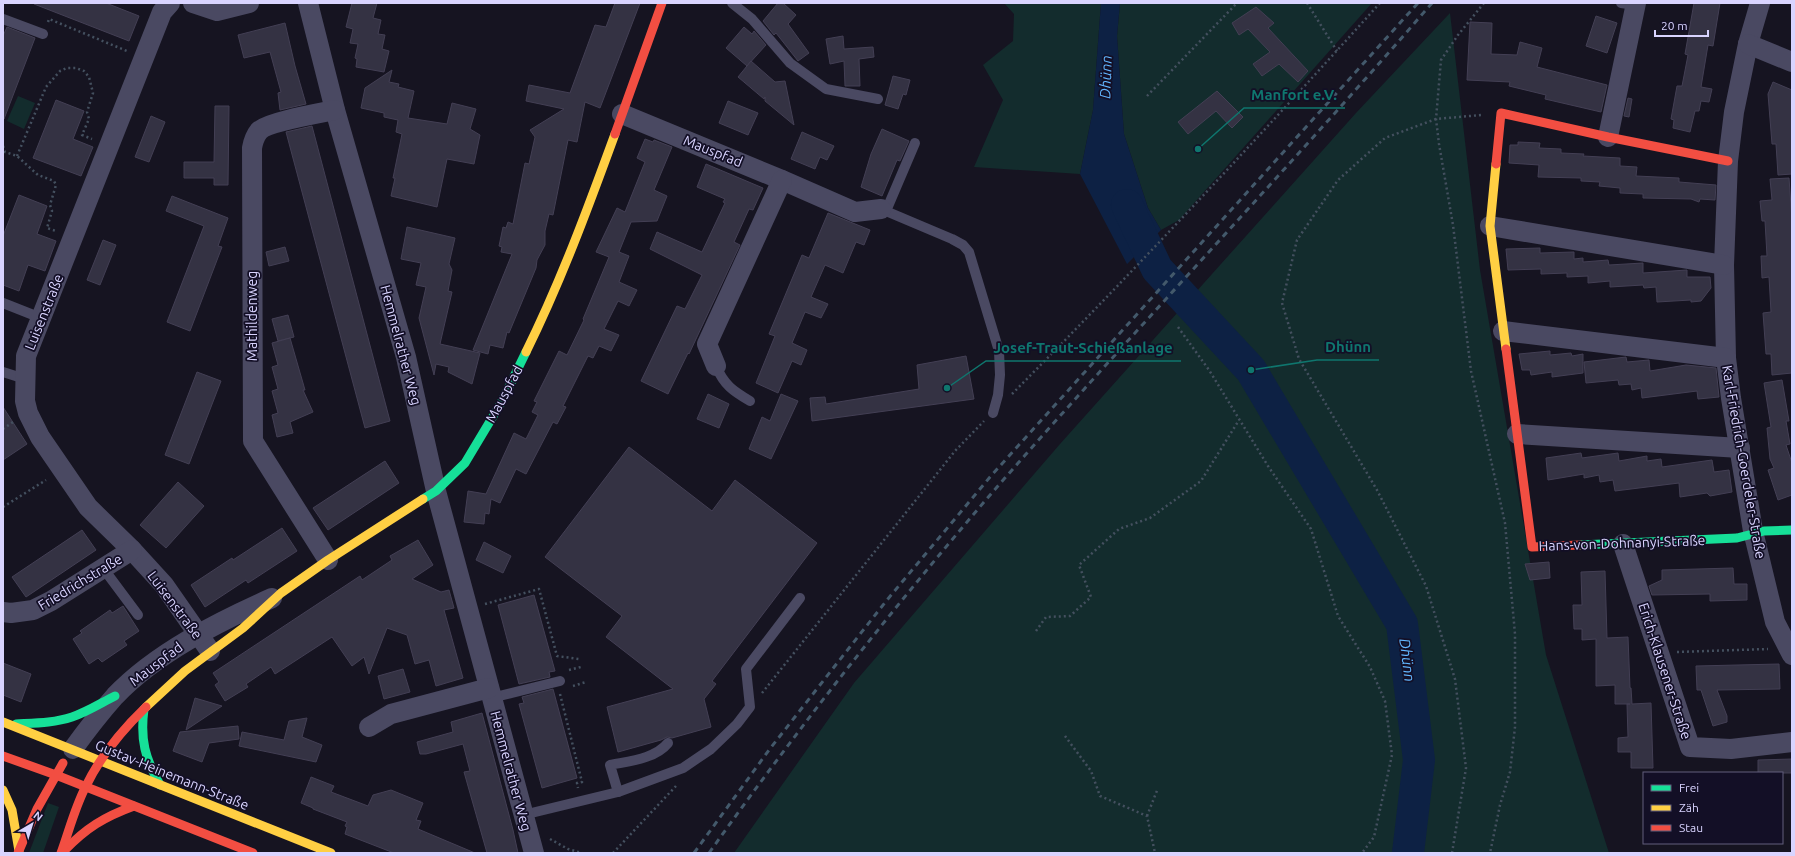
<svg xmlns="http://www.w3.org/2000/svg" width="1795" height="856" viewBox="0 0 1795 856" font-family="Ubuntu,sans-serif">
<style>
.green{fill:#132c2d}
.water{fill:#0d2144}
.lines{fill:none;stroke-linecap:round;stroke-linejoin:round}
.river{stroke:#0d2144;stroke-width:32}
.building{fill:#343243;stroke:#433f54}
.path{stroke:#44505f;stroke-width:2.5;stroke-dasharray:2 3;stroke-linecap:butt}
.lane{stroke:#4a4962;stroke-width:10}
.street{stroke:#4a4962;stroke-width:20}
.fast{stroke:#16e098;stroke-width:9}
.slow{stroke:#ffcf43;stroke-width:9}
.jam{stroke:#f24e42;stroke-width:9}
.rail{stroke:#43596b;stroke-width:3;stroke-dasharray:6 5;stroke-linecap:butt}
.labels{text-anchor:middle;stroke-width:3.5;stroke-linejoin:round;paint-order:stroke}
.street-label{font-size:14px;fill:#d9d4ff;stroke:#130f26}
.water-label{font-size:15px;font-style:italic;fill:#62b6ff;stroke:#130f26}
.leader{fill:none;stroke:#0f766e;stroke-width:1.5}
.callout-dot{fill:#0f766e;stroke:#130f26;stroke-width:1.5}
.callout-label{font-size:15px;text-anchor:middle;font-weight:bold;fill:#0f766e;stroke:#130f26;stroke-width:3.5;stroke-linejoin:round;paint-order:stroke}
</style>
<rect width="100%" height="100%" fill="#161421"/>
<!-- green -->
<g class="green">
<polygon points="1004,3 1101,3 1093,110 1080,174 974,167 1003,100 983,65 1013,41 1014,14"/>
<polygon points="1120,3 1372,3 1179,220 1161,230 1148,208 1124,134 1117,36"/>
<polygon points="1450,13 1480,270 1546,655 1609,853 734,853 854,683 1060,444 1356,113"/>
<polygon points="18,96 35,103 24,129 7,121"/>
<polygon points="48,803 59,807 43,853 29,853"/>
</g>
<!-- water -->
<polygon class="water" points="1101,3 1120,3 1117,36 1124,134 1148,208 1161,230 1127,264 1080,174 1093,110"/>
<g class="lines">
<!-- river -->
<polyline class="river" points="1127,205 1157,269 1251,370 1402,624 1419,760 1408,853"/>
</g>
<!-- building -->
<g class="building">
<polygon points="34,3 106,3 139,16 129,41 34,4"/>
<polygon points="352,3 377,3 373,18 381,20 378,34 385,35 382,49 389,51 384,72 356,67 357,59 355,58 358,44 350,43 353,29 346,27"/>
<polygon points="615,3 640,3 600,108 585,102 577,142 568,140 553,215 549,214 545,231 545,245 537,260 536,268 509,333 507,332 503,348 490,345 488,354 473,350 512,254 501,252 502,247 499,246 503,227 506,228 508,222 513,224 525,163 529,164 535,137 530,130 564,109 526,101 529,85 570,93 595,25 606,27"/>
<polygon points="778,3 783,3 796,15 788,24 809,53 798,61 776,33 774,35 763,21"/>
<polygon points="1694,3 1720,3 1713,46 1708,45 1701,87 1712,89 1709,102 1701,101 1699,111 1695,111 1690,132 1673,128 1674,120 1671,119 1677,86 1682,86 1688,55 1685,54"/>
<polygon points="1256,7 1274,23 1268,28 1308,71 1298,82 1279,64 1262,76 1253,64 1270,52 1248,29 1239,35 1232,23"/>
<polygon points="1596,16 1617,23 1607,53 1586,46"/>
<polygon points="1470,22 1492,23 1491,54 1517,55 1520,42 1542,48 1537,67 1607,85 1601,112 1545,99 1546,95 1509,86 1510,82 1467,80"/>
<polygon points="285,23 295,66 306,104 280,110 278,93 281,92 270,52 244,58 238,35"/>
<polygon points="7,27 35,38 4,119 3,36"/>
<polygon points="744,27 752,34 754,31 766,45 747,66 726,48"/>
<polygon points="843,36 844,49 873,47 874,57 859,59 860,86 845,86 844,61 830,64 826,39"/>
<polygon points="751,61 775,82 785,81 794,125 765,101 765,97 764,99 738,77"/>
<polygon points="392,70 389,82 399,84 398,87 414,91 408,118 447,124 452,103 476,109 470,129 480,135 474,164 447,159 437,207 391,196 395,178 393,178 402,134 396,132 398,120 384,117 384,113 361,108 365,88"/>
<polygon points="893,76 910,80 906,95 903,94 898,109 885,105"/>
<polygon points="1773,82 1792,90 1792,174 1778,175 1776,144 1772,144 1768,94"/>
<polygon points="1217,91 1243,117 1232,128 1216,111 1188,134 1178,122"/>
<polygon points="1628,98 1632,99 1629,117 1624,116"/>
<polygon points="56,100 84,111 73,139 93,147 81,176 33,158"/>
<polygon points="728,101 758,113 748,135 719,123"/>
<polygon points="215,106 229,106 228,185 214,185 214,178 184,178 184,162 214,162"/>
<polygon points="151,116 165,122 149,162 135,157"/>
<polygon points="312,126 390,421 365,428 286,132"/>
<polygon points="882,129 909,141 900,161 897,160 882,196 861,187 871,154"/>
<polygon points="802,132 834,146 827,160 820,157 815,169 791,159"/>
<polygon points="645,139 653,142 654,140 672,147 654,190 667,196 657,221 631,222 619,252 629,256 619,282 637,290 629,306 618,301 604,329 619,335 611,351 599,346 593,358 588,356 563,406 566,407 557,424 553,422 526,474 516,469 500,503 491,499 489,514 485,513 484,524 464,522 468,491 486,494 514,433 526,439 538,415 532,412 537,402 534,401 559,351 567,355 584,320 583,319 609,257 596,252 617,208 625,212 645,162 637,158"/>
<polygon points="1518,142 1540,143 1539,148 1561,149 1561,153 1584,154 1583,156 1620,158 1620,166 1637,167 1636,176 1679,178 1679,182 1716,185 1715,200 1700,199 1699,202 1691,199 1643,198 1643,194 1620,193 1620,188 1599,186 1600,182 1581,181 1581,178 1538,177 1539,165 1509,163 1510,145 1518,145"/>
<polygon points="706,164 763,188 753,210 749,209 734,242 740,245 689,354 688,353 668,394 641,381 677,306 685,309 702,275 650,249 657,232 702,252 725,203 723,202 725,199 697,187"/>
<polygon points="1789,178 1792,220 1792,373 1772,375 1771,354 1766,354 1763,313 1771,312 1769,277 1762,278 1761,256 1767,256 1765,221 1762,221 1760,201 1772,200 1770,179"/>
<polygon points="19,195 47,206 37,234 56,241 45,271 28,265 19,291 3,285 3,236"/>
<polygon points="172,196 228,218 218,246 222,247 190,331 167,322 204,226 166,211"/>
<polygon points="828,213 870,230 864,245 856,242 843,273 825,265 811,297 828,304 821,318 805,312 792,343 807,350 801,365 792,361 778,393 756,383 775,336 769,334 802,255 809,258"/>
<polygon points="407,227 455,238 449,264 452,270 448,291 452,292 440,344 480,353 472,384 448,372 449,367 436,364 434,375 419,318 426,287 416,285 421,263 401,259"/>
<polygon points="103,240 116,245 100,285 87,280"/>
<polygon points="285,247 289,261 269,266 266,252"/>
<polygon points="1540,248 1540,253 1574,252 1574,259 1583,258 1583,262 1608,260 1609,265 1643,263 1643,273 1687,270 1687,277 1710,277 1711,288 1701,301 1691,302 1691,300 1657,302 1656,287 1644,288 1643,285 1610,287 1610,281 1588,283 1588,276 1567,277 1567,273 1541,274 1541,269 1508,270 1506,249"/>
<polygon points="288,315 294,337 278,341 272,319"/>
<polygon points="290,338 305,390 303,390 313,412 290,422 293,433 277,437 272,415 278,413 272,391 278,389 272,367 278,365 272,343"/>
<polygon points="1550,351 1550,355 1571,353 1572,356 1583,354 1583,373 1552,377 1552,372 1531,375 1530,370 1522,370 1519,354"/>
<polygon points="966,356 974,399 812,421 810,398 825,397 826,404 919,389 917,365"/>
<polygon points="1626,357 1627,362 1649,360 1650,371 1686,365 1716,368 1719,397 1698,399 1697,391 1642,398 1641,388 1632,390 1631,384 1619,385 1618,380 1586,383 1584,362"/>
<polygon points="197,372 221,381 189,464 165,455"/>
<polygon points="1782,380 1789,421 1786,421 1790,444 1786,445 1792,463 1792,495 1778,500 1768,470 1774,468 1770,459 1767,428 1771,427 1764,383"/>
<polygon points="708,394 729,404 719,428 697,419"/>
<polygon points="781,394 798,401 771,459 749,449 762,417 770,421"/>
<polygon points="3,407 27,444 3,460"/>
<polygon points="629,447 712,511 735,480 817,543 712,681 716,684 704,699 711,727 672,738 667,737 661,740 618,752 607,707 673,689 606,637 622,616 545,557"/>
<polygon points="1581,453 1582,458 1618,453 1619,461 1647,456 1647,461 1661,459 1662,467 1712,460 1714,472 1729,470 1732,492 1710,496 1707,493 1680,497 1679,483 1615,491 1613,480 1600,482 1599,475 1584,478 1584,474 1548,480 1546,458"/>
<polygon points="385,461 399,483 328,530 313,508"/>
<polygon points="178,482 204,506 166,548 140,525"/>
<polygon points="282,528 297,551 248,583 246,580 205,607 191,585 232,558 233,560"/>
<polygon points="82,530 96,550 26,597 12,577"/>
<polygon points="418,540 433,565 412,579 441,592 449,590 454,608 444,610 463,678 436,686 429,660 415,664 407,635 387,628 369,674 364,657 352,666 332,637 275,674 271,667 246,684 248,687 225,701 215,685 219,682 213,673 360,576 362,580 392,560 390,556"/>
<polygon points="484,542 511,556 503,573 476,560"/>
<polygon points="1549,562 1550,578 1530,580 1525,564"/>
<polygon points="1733,568 1734,584 1747,584 1747,600 1710,601 1710,594 1652,595 1649,586 1662,580 1662,570"/>
<polygon points="1605,571 1607,638 1628,637 1630,688 1631,688 1632,704 1651,703 1653,768 1631,768 1631,752 1618,752 1618,738 1628,737 1627,704 1630,704 1615,704 1615,685 1596,686 1596,639 1582,640 1582,629 1574,629 1573,605 1582,605 1581,572"/>
<polygon points="534,595 555,671 549,672 550,677 519,684 498,605"/>
<polygon points="123,606 139,631 124,641 127,645 102,662 98,658 89,664 73,639 82,633 80,631 110,610 112,613"/>
<polygon points="3,663 31,674 21,702 3,695"/>
<polygon points="1779,664 1780,689 1717,690 1727,716 1727,722 1713,726 1701,690 1697,690 1696,666"/>
<polygon points="403,669 410,692 384,699 378,676"/>
<polygon points="553,689 577,778 542,788 519,704 524,703 522,697"/>
<polygon points="195,698 222,706 186,730"/>
<polygon points="482,713 513,830 518,853 487,853 464,772 470,771 463,744 426,754 420,754 417,742 453,732 451,722"/>
<polygon points="307,718 302,737 322,745 316,762 239,746 242,732 284,740 289,721"/>
<polygon points="238,726 239,739 209,743 202,762 173,751 180,732"/>
<polygon points="1792,759 1792,773 1758,773 1758,760"/>
<polygon points="311,777 334,786 331,792 368,806 373,795 391,790 423,803 416,820 421,821 418,829 475,853 394,853 345,834 347,827 345,826 347,822 313,809 313,808 301,803"/>
</g>
<g class="lines">
<!-- path -->
<g class="path">
<polyline points="1307,3 1337,51"/>
<polyline points="1484,3 1458,35 1441,60 1436,119 1439,144 1453,225 1471,371 1505,523 1515,634 1515,727 1510,772 1500,805 1490,853"/>
<polyline points="48,22 49,19 127,51"/>
<polyline points="1147,96 1237,3"/>
<polyline points="3,146 5,152 17,156 38,175 54,181 56,185 50,205 52,211 47,228 56,231"/>
<polyline points="17,156 46,87 60,71 67,68 76,68 84,71 89,77 93,93 87,112 89,119 82,135 92,139"/>
<polyline points="1178,327 1209,370 1268,466 1311,529 1338,616 1370,667 1385,701 1392,755 1374,837 1362,853"/>
<path d="M1012,394c126,-127 248,-258 368,-391"/>
<polyline points="3,429 13,422"/>
<polyline points="3,507 46,480"/>
<polyline points="485,604 539,589 557,656 579,659"/>
<polyline points="1036,631 1046,617 1070,616 1091,597 1079,565 1119,529 1150,518 1201,481 1239,420"/>
<polyline points="1677,652 1768,649"/>
<polyline points="569,670 581,667"/>
<polyline points="573,686 586,682"/>
<polyline points="762,693 955,451 984,421"/>
<polyline points="560,694 582,782 577,783 578,788"/>
<polyline points="1065,736 1091,771 1100,796 1147,816 1155,853"/>
<polyline points="1147,816 1158,788"/>
<polyline points="550,839 568,849 582,853"/>
<polyline points="613,853 676,786"/>
<polyline points="1452,853 1466,768 1455,679 1426,586 1377,490 1299,359 1282,303 1297,240 1338,180 1385,138 1436,119 1481,115"/>
</g>
<!-- lane -->
<g class="lane">
<polyline points="732,3 752,19 790,63 826,89 878,99"/>
<polyline points="1621,3 1635,5"/>
<polyline points="3,19 43,34"/>
<polyline points="881,209 952,239 963,245 969,252 999,351 1000,375 998,395 993,413"/>
<polyline points="886,211 915,143"/>
<polyline points="3,303 41,318"/>
<path d="M716,366c8,19 17,25 34,35"/>
<polyline points="3,372 25,379"/>
<polyline points="103,568 138,615"/>
<polyline points="491,698 560,681"/>
<path d="M618,792l-8,-27c19,-4 45,-6 58,-22"/>
<polyline points="523,815 618,792 683,768 711,749 737,724 750,707 746,669 800,598"/>
</g>
<!-- street -->
<g class="street">
<polyline points="170,3 162,12 26,356 25,401 28,413 40,437 88,507 132,550 164,585 210,651"/>
<polyline points="193,3 217,11 249,3"/>
<polyline points="308,3 335,110 406,357 436,491 534,853"/>
<polyline points="1760,3 1748,44 1734,112 1728,161 1724,265 1726,358 1731,398 1753,531 1775,622 1792,655"/>
<polyline points="1748,44 1792,62"/>
<polyline points="622,114 782,180 855,212 881,209"/>
<polyline points="1608,137 1636,3"/>
<polyline points="1490,226 1724,265"/>
<polyline points="1503,331 1726,358"/>
<polyline points="716,366 707,344 782,180"/>
<polyline points="1517,434 1740,448"/>
<polyline points="1623,544 1690,747 1731,749 1792,742"/>
<path d="M328,560l-75,-119 -1,-293c1,-6 3,-12 7,-17 8,-9 62,-18 76,-21"/>
<polyline points="3,612 11,613 33,610 51,601 132,550"/>
<polyline points="369,727 391,714 489,688"/>
<path d="M73,749c13,-18 27,-36 42,-53 41,-43 103,-74 157,-98"/>
</g>
<!-- fast -->
<g class="fast">
<polyline points="423,499 436,491 465,463 501,403 526,352"/>
<polyline points="1580,545 1737,538 1764,531 1792,530"/>
<path d="M144,709c-4,31 1,49 16,76"/>
<path d="M16,724c19,-1 38,-1 56,-7 15,-5 29,-14 43,-21"/>
</g>
<!-- slow -->
<g class="slow">
<polyline points="1496,164 1490,226 1506,349"/>
<path d="M526,352c35,-71 62,-144 89,-218"/>
<polyline points="146,707 185,671 243,628 281,593 328,560 423,499"/>
<polyline points="3,722 331,853"/>
<polyline points="3,790 12,810 19,851"/>
</g>
<!-- jam -->
<g class="jam">
<polyline points="615,134 662,3"/>
<polyline points="1496,164 1501,113 1608,137 1728,161"/>
<polyline points="1506,349 1532,547 1580,545"/>
<polyline points="3,756 56,775 253,853"/>
<path d="M64,851c22,-23 40,-34 70,-45"/>
<polyline points="18,853 37,809 63,763"/>
<path d="M61,853c8,-22 14,-46 25,-67 15,-31 35,-55 60,-79"/>
</g>
<!-- rail -->
<g class="rail">
<polyline points="694,853 769,750 838,662 887,600 990,477 1418,3"/>
<path d="M709,853c90,-126 186,-248 288,-366 143,-163 293,-320 435,-484"/>
</g>
</g>
<g class="labels">
<!-- street labels -->
<g class="street-label">
<text transform="translate(713 151) rotate(22)" y="5">Mauspfad</text>
<text transform="translate(44 312) rotate(-68)" y="5">Luisenstraße</text>
<text transform="translate(252 316) rotate(-90)" y="5">Mathildenweg</text>
<text transform="translate(401 345) rotate(75)" y="5">Hemmelrather Weg</text>
<text transform="translate(504 394) rotate(-62)" y="5">Mauspfad</text>
<text transform="translate(1744 462) rotate(80)" y="5">Karl-Friedrich-Goerdeler-Straße</text>
<text transform="translate(1622 543) rotate(-2)" y="5">Hans-von-Dohnanyi-Straße</text>
<text transform="translate(80 582) rotate(-31)" y="5">Friedrichstraße</text>
<text transform="translate(175 605) rotate(53)" y="5">Luisenstraße</text>
<text transform="translate(156 664) rotate(-37)" y="5">Mauspfad</text>
<text transform="translate(1665 671) rotate(72)" y="5">Erich-Klausener-Straße</text>
<text transform="translate(511 771) rotate(75)" y="5">Hemmelrather Weg</text>
<text transform="translate(172 775) rotate(22)" y="5">Gustav-Heinemann-Straße</text>
</g>
<!-- water labels -->
<g class="water-label">
<text transform="translate(1106 77) rotate(-88)" y="5">Dhünn</text>
<text transform="translate(1407 660) rotate(83)" y="5">Dhünn</text>
</g>
</g>
<!-- callouts -->
<path class="leader" d="M1198 149L1244 108H1345M1251 370L1317 360H1379M947 388L986 361H1181"/>
<g class="callout-dot">
<circle cx="1198" cy="149" r="4"/>
<circle cx="1251" cy="370" r="4"/>
<circle cx="947" cy="388" r="4"/>
</g>
<g class="callout-label">
<text x="1294" y="100">Manfort e.V.</text>
<text x="1348" y="352">Dhünn</text>
<text x="1083" y="353">Josef-Traut-Schießanlage</text>
</g>
<!-- border -->
<rect width="1795" height="856" fill="none" stroke="#d9d4ff" stroke-width="8"/>
<!-- legend -->
<rect x="1643" y="772" width="140" height="72" fill="#130f26" stroke="#625e7d"/>
<rect x="1651" y="785" width="20" height="6" fill="#16e098" stroke="#625e7d"/>
<text x="1679" y="792" font-size="12" fill="#d9d4ff">Frei</text>
<rect x="1651" y="805" width="20" height="6" fill="#ffcf43" stroke="#625e7d"/>
<text x="1679" y="812" font-size="12" fill="#d9d4ff">Zäh</text>
<rect x="1651" y="825" width="20" height="6" fill="#f24e42" stroke="#625e7d"/>
<text x="1679" y="832" font-size="12" fill="#d9d4ff">Stau</text>
<!-- north arrow -->
<g transform="translate(32 824) rotate(38)" stroke="#130f26" stroke-width="3" paint-order="stroke">
<path d="M0-3L7 15L0 10L-7 15Z" fill="#d9d4ff"/>
<text y="-6" font-size="11" font-weight="bold" text-anchor="middle" fill="#d9d4ff">N</text>
</g>
<!-- scale -->
<path d="M1655 30v6h53v-6" fill="none" stroke="#d9d4ff" stroke-width="2"/>
<text x="1661" y="30" font-size="12" fill="#d9d4ff" stroke="#130f26" stroke-width="3" paint-order="stroke">20 m</text>
</svg>
